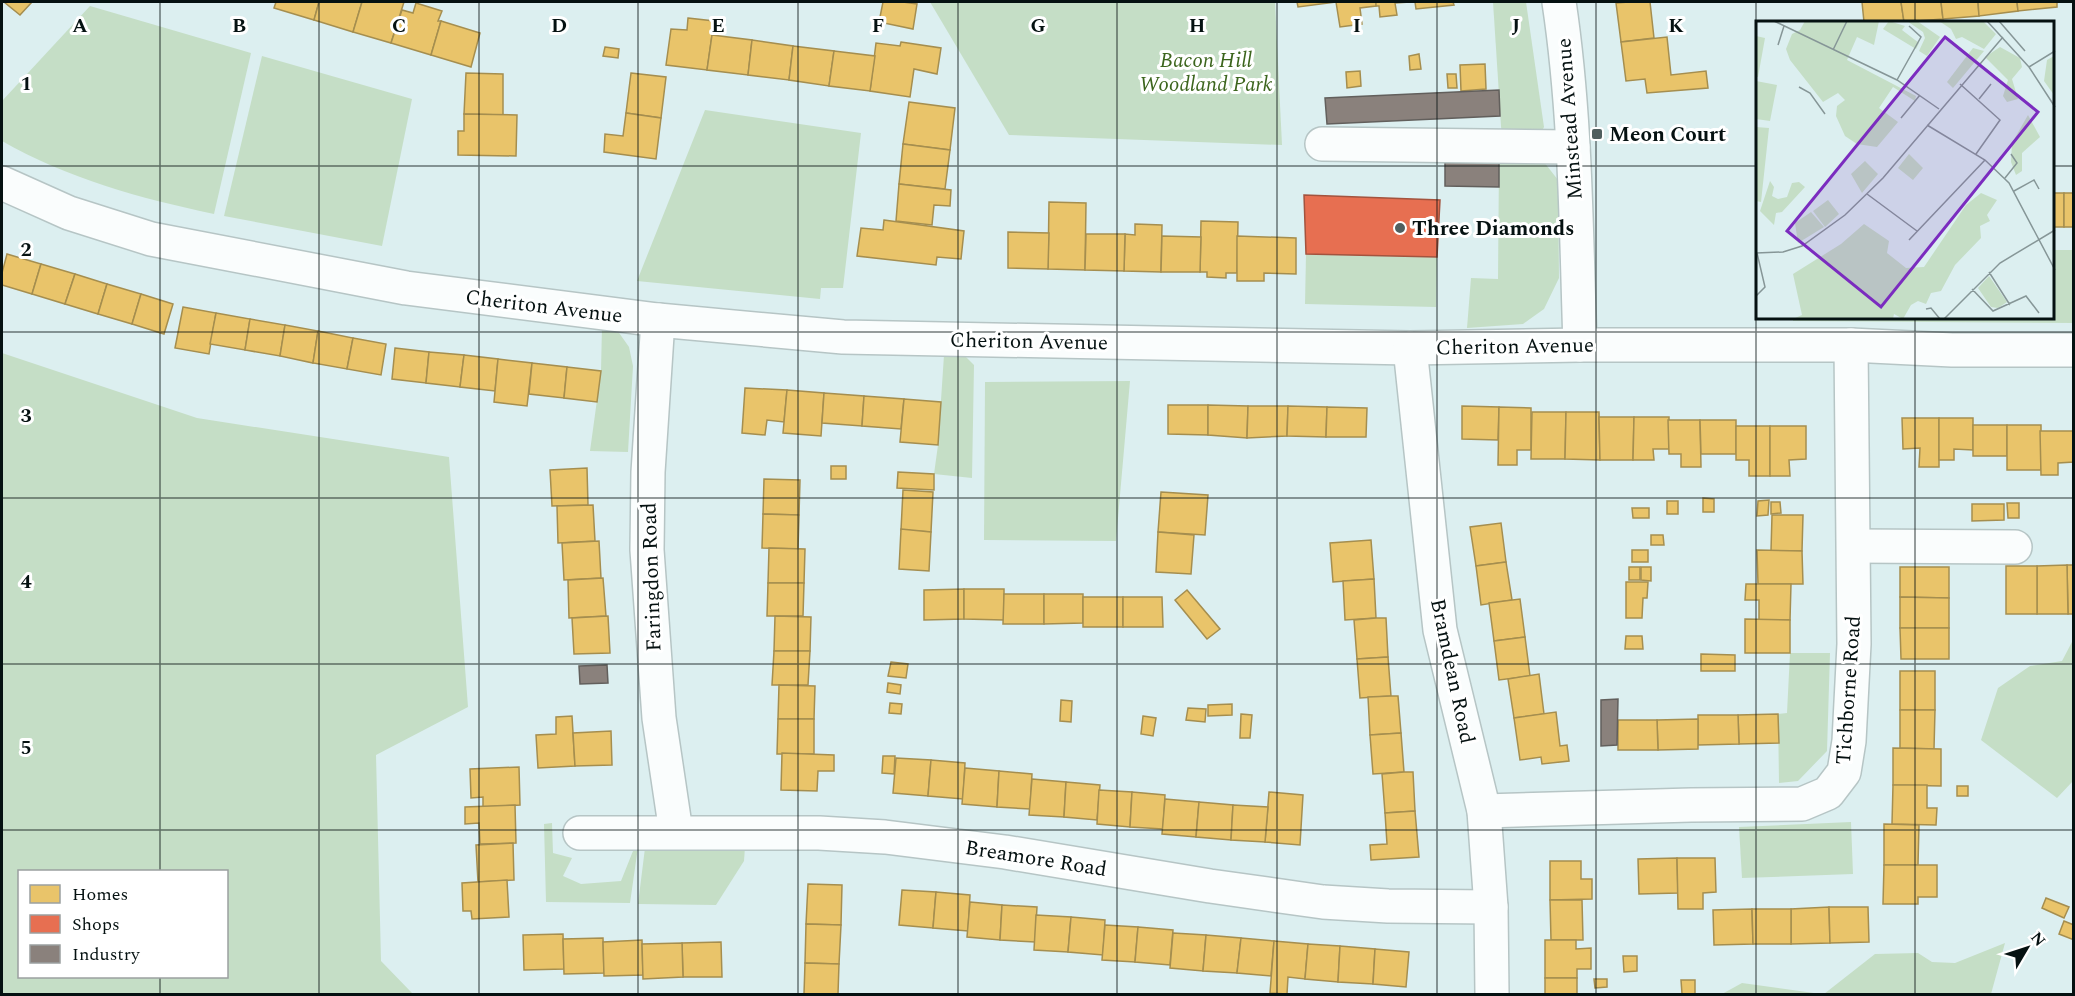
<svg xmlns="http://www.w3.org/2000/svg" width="2075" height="996" viewBox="0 0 2075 996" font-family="Spectral,serif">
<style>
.green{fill:#c5dec6;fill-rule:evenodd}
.homes{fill:#e9c46a;stroke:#a58e4f;stroke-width:1.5}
.shops{fill:#e76f51;stroke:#a3533e;stroke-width:1.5}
.industry{fill:#8a817c;stroke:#625f5c;stroke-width:1.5}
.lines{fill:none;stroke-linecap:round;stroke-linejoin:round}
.minor-casing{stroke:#b6c5c5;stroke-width:36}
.minor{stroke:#fafdfd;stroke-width:33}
.grid{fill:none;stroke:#051111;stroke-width:1.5;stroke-opacity:0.55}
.poi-dot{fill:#505f5f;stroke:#fff;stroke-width:2}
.labels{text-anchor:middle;stroke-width:6;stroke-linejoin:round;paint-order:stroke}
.park-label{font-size:21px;font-style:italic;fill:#3c651d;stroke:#fff}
.street-label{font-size:21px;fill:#051111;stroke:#fff}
.poi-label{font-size:21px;font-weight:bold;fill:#051111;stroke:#fff;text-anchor:start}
.inset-road{fill:none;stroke:#869697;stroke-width:1.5}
.view{fill:#7b2cbf;fill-opacity:0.15;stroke:#7b2cbf;stroke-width:3}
.inset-edge{fill:none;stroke:#051111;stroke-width:3}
.grid-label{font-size:20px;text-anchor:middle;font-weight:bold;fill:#051111;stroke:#fff;stroke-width:6;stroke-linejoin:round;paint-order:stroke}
</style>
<rect width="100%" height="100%" fill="#dceff0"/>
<!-- green -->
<g class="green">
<polygon points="930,2 1275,2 1282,145 1009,135"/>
<polygon points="1493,2 1526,2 1544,127 1541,133 1502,141"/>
<path d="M90,6l161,47 -37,161c-75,-16 -145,-35 -212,-73v-40z"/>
<polygon points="262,56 412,99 382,246 224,216"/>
<polygon points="705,110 861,133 843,288 821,288 820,299 637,281"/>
<polygon points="1499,161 1544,162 1558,180 1559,278 1544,309 1523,324 1467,328 1471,278 1498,279"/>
<polygon points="2053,250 2073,250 2073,323 1793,321 1793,318 2052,318"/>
<polygon points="1306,254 1437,257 1436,307 1305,304"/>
<polygon points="602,326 617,330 629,347 633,366 628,452 590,451 601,371"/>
<path d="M2,353l195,65 252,39 19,250 -92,48 5,206 32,33h-411zM20,872h206v104h-206z"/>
<polygon points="944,355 965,356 974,365 972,478 934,474 938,445"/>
<polygon points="1130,381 1116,541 984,540 985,382"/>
<polygon points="2073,640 2073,781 2057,798 1981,740 1998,688 2030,666 2062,661"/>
<polygon points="1790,653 1830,653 1827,751 1798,781 1779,783 1778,714 1787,713"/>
<polygon points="1851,822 1853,874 1742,878 1739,827"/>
<polygon points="552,823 553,853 572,858 563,876 581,884 621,881 635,846 638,847 630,903 546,902 544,824"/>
<polygon points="745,847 744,861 716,905 638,904 645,848"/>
<polygon points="2005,943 1991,994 1824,994 1875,954 1918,953 1932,962 1955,963"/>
<polygon points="1742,983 1821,994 1722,994"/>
</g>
<!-- homes -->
<g class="homes">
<polygon points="4,2 32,2 20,15"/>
<polygon points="276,2 319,2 314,20 274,8"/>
<polygon points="319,2 362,2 353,32 314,20"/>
<polygon points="362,2 404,2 391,43 353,32"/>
<polygon points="883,2 903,2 917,4 913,29 879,22"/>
<polygon points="1297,2 1336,2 1298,7"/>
<polygon points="1336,2 1376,2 1376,6 1360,8 1362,24 1340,27"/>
<polygon points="1376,2 1410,2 1395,3 1397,15 1380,17 1379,6 1376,6"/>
<polygon points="1415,2 1453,2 1454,5 1416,9"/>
<polygon points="1629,2 1650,2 1654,38 1621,42 1616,3"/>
<polygon points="1862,2 1901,2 1904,22 1864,22"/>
<polygon points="1901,2 1941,2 1943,19 1904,22"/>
<polygon points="1941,2 1978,2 1979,16 1943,19"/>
<polygon points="1978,2 2017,2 2018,11 1979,16"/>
<polygon points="2017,2 2057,2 2057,7 2018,11"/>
<polygon points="416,3 442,11 438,21 441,21 431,55 391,43 402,10 413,13"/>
<polygon points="688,18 714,21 707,70 666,65 671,29 687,30"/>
<polygon points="441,21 480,33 471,67 431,55"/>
<polygon points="712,35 752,40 748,75 707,70"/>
<polygon points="1667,37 1671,75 1706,71 1708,88 1647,93 1645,79 1626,81 1621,42"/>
<polygon points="752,40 793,46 789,80 748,75"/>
<polygon points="901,42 941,48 937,74 914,69 910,97 870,91 876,43 900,46"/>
<polygon points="793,46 834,51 829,86 789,80"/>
<polygon points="605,47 619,49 618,58 603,56"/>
<polygon points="834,51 875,56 870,91 829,86"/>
<polygon points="1419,54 1421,69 1410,70 1409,56"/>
<polygon points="1485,64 1486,89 1461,91 1460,65"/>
<polygon points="1360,71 1361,86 1347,88 1346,72"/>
<polygon points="466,73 503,74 503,115 464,114"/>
<polygon points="631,73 666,77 661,118 626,113"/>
<polygon points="1447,74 1456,74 1457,88 1448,88"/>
<polygon points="909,102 955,108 950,150 903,144"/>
<polygon points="626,113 661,118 656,159 604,152 605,134 623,136"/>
<polygon points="464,114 517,115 516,156 458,155 458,131 464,131"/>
<polygon points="903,144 950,150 945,189 899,184"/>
<polygon points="899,184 951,190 950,206 934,205 932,225 896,221"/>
<rect x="2052" y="193" width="12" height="34"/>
<rect x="2064" y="193" width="10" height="34"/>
<polygon points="1049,202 1086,203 1085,270 1048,269"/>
<polygon points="884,220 964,231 961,259 937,257 936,265 857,256 861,228 883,230"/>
<polygon points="1201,221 1238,222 1237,273 1226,273 1226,278 1207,277 1207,272 1200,272"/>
<polygon points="1135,224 1162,225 1161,272 1124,271 1125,234 1135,235"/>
<polygon points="1008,232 1049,233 1048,269 1008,268"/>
<polygon points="1086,234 1125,234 1124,271 1085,270"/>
<polygon points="1162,236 1201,237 1200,272 1161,272"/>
<polygon points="1237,236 1296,238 1296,274 1264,273 1264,281 1237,281"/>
<polygon points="7,254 41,264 32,294 2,285 2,273"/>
<polygon points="41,264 75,274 65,304 32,294"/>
<polygon points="75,274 107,284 98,314 65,304"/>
<polygon points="107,284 141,294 132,324 98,314"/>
<polygon points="141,294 173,304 164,334 132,324"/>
<polygon points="183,307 216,313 209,354 175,348"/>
<polygon points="216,313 250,319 245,350 210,344"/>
<polygon points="250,319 285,325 280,356 245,350"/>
<polygon points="285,325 318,331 313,363 280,356"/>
<polygon points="318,331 353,338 347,369 313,363"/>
<polygon points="353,338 386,344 381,375 347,369"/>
<polygon points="395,348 429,352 426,383 392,379"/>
<polygon points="429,352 464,355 460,387 426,383"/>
<polygon points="464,355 498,359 495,391 460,387"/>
<polygon points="498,359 532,363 527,406 494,402"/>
<polygon points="532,363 567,367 564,398 529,394"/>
<polygon points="567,367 601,371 597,402 564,398"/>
<polygon points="745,388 787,390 784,422 767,420 765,435 742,433"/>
<polygon points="787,390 824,393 821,436 783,433"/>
<polygon points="824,393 864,396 862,426 822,423"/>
<polygon points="864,396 904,399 901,429 862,426"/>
<polygon points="904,399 941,402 938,445 900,442"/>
<polygon points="1168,405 1208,405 1208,435 1168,434"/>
<polygon points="1208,405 1248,406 1247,438 1208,435"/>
<polygon points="1248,406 1288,406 1287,436 1247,438"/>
<polygon points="1288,406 1327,407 1326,437 1287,436"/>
<polygon points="1462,406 1499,407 1498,440 1462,439"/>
<polygon points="1327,407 1367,408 1366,437 1326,437"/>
<polygon points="1499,407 1531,408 1531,450 1517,450 1517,465 1498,465"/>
<polygon points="1532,412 1566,412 1565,459 1531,459"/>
<polygon points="1566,412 1599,412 1600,460 1565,459"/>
<polygon points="1599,417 1634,417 1633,460 1600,460"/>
<polygon points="1634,417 1669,417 1669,449 1653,449 1654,460 1633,460"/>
<polygon points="1902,418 1939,418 1939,467 1919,467 1920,448 1903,449"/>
<polygon points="1939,418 1973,418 1973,450 1954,449 1954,460 1939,460"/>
<polygon points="1668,420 1700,420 1701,467 1681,467 1681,454 1669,454"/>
<polygon points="1700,420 1736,420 1736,454 1701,454"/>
<rect x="1973" y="425" width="34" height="31"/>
<rect x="2007" y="425" width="34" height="45"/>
<polygon points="1736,426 1770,426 1770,476 1749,476 1749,460 1736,460"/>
<polygon points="1770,426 1806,426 1806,459 1789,460 1790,476 1770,476"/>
<polygon points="2040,431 2074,431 2074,462 2058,463 2058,475 2041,475"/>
<rect x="831" y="466" width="15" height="13"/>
<polygon points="587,468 588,505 552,506 550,470"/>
<polygon points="898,472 934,474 934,490 897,488"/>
<polygon points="764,479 800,480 799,515 763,514"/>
<polygon points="903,490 933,492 931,532 901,530"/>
<polygon points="1161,492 1208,495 1205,535 1158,532"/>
<polygon points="1703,498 1714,499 1714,512 1703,512"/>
<polygon points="1769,500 1768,515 1757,516 1758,501"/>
<rect x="1667" y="501" width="11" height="13"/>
<polygon points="1771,502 1780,502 1781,513 1771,514"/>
<polygon points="2007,503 2019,503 2019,518 2008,518"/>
<polygon points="1972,504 2004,504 2004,520 1972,521"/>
<polygon points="593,505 595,541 558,543 557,506"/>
<polygon points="1632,508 1649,508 1649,518 1633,518"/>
<polygon points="763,514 799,515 798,549 762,548"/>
<polygon points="1772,515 1803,515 1802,551 1771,551"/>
<polygon points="1501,523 1506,562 1476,566 1470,527"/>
<polygon points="901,529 931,532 929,571 899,569"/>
<polygon points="1158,532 1194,535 1191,574 1156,572"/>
<polygon points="1651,535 1663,535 1664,545 1651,545"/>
<polygon points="1371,540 1374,579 1333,582 1330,543"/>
<polygon points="599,541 601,578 564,580 562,543"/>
<polygon points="769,548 805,549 804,583 768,583"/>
<rect x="1632" y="550" width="16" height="12"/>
<polygon points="1757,550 1802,551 1803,584 1758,584"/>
<polygon points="1506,562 1512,600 1481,605 1476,566"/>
<polygon points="2067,565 2074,565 2074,614 2068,614"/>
<polygon points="2067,565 2068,614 2037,614 2037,566"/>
<rect x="2006" y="566" width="31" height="48"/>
<rect x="1629" y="567" width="11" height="13"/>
<polygon points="1641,567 1651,567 1651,581 1641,580"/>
<polygon points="1900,567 1949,567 1949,598 1900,597"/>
<polygon points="603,578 606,616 569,618 568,580"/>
<polygon points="1374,579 1376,618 1345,620 1343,581"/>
<polygon points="1626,582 1648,582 1647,598 1643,598 1642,618 1626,618"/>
<polygon points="768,583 804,583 803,616 767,616"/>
<polygon points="1746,584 1791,584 1790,620 1759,620 1759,600 1745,600"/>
<polygon points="964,589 964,619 924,620 924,590"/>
<polygon points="964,589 1004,589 1004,620 964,619"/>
<polygon points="1187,590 1220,629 1207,639 1175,600"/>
<polygon points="1004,594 1044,594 1044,624 1003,624"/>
<polygon points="1044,594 1083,594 1083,623 1044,624"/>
<rect x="1083" y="597" width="40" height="30"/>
<polygon points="1123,597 1162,597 1163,627 1123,627"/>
<polygon points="1900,597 1949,598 1949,628 1900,628"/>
<polygon points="1520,599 1525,637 1494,641 1489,603"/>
<polygon points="608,616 610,653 574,654 572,618"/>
<polygon points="775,616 811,617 810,651 774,651"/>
<polygon points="1376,618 1386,618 1388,657 1357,659 1354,620"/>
<polygon points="1745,619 1790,620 1790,653 1745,653"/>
<polygon points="1900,628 1949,628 1949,659 1901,659"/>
<polygon points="1626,636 1642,636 1643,649 1625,649"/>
<polygon points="1525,637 1530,676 1499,680 1494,641"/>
<polygon points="774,651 810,651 808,685 772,685"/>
<polygon points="1701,654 1735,655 1735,671 1701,671"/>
<polygon points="1388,657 1391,696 1360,698 1357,659"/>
<polygon points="891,662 908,664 906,678 888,676"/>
<rect x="1900" y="671" width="35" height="39"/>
<polygon points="1539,674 1544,714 1514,718 1508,679"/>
<polygon points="888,683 901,685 900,694 887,692"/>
<polygon points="779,685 815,686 814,719 778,719"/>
<polygon points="1391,696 1398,696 1401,733 1370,735 1368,697"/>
<polygon points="1061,700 1072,701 1071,722 1060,721"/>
<polygon points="890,703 902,704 901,714 889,713"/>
<polygon points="1232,704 1232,715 1208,716 1208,705"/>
<polygon points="1188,708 1206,709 1205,722 1186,720"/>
<polygon points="1900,710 1935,710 1934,749 1900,748"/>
<polygon points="1556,712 1560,746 1567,745 1569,761 1542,764 1541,757 1520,760 1514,718"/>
<polygon points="1241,714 1252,715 1250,738 1240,738"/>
<polygon points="1778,714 1779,743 1739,744 1738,715"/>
<polygon points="1698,715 1738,715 1739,744 1698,745"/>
<polygon points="572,716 575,766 538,768 536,735 556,734 556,717"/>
<polygon points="1143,716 1156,718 1153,736 1141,734"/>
<polygon points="778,719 814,719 814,754 777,754"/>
<polygon points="1698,719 1698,749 1658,750 1657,720"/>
<polygon points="1618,720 1657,720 1658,750 1618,750"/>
<polygon points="611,731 612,765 575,766 573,733"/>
<polygon points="1401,733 1404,772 1373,774 1370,735"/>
<polygon points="1893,748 1941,749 1941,786 1893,785"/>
<polygon points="782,753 834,755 834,771 818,771 817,791 781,790"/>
<polygon points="883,756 895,756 894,774 882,773"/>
<polygon points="896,758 931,760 928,796 893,793"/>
<polygon points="931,760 965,763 963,799 928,796"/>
<polygon points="519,767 520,805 483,807 483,797 471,798 470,769"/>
<polygon points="965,768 999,771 997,807 962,804"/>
<polygon points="999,771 1032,774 1030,809 997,807"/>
<polygon points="1404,772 1413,772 1415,811 1385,813 1382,774"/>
<polygon points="1032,779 1066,782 1064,817 1029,815"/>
<polygon points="1066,782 1100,785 1097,820 1064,817"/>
<polygon points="1893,785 1927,785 1927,808 1937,808 1936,825 1892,824"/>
<rect x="1957" y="786" width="11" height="10"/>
<polygon points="1099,790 1132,792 1130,827 1097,824"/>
<polygon points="1132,792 1165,795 1163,829 1130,827"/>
<polygon points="1269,792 1303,795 1300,845 1265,842"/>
<polygon points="1165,799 1199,802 1196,837 1162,834"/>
<polygon points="1199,802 1233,805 1231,840 1196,837"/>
<polygon points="515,805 516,843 480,844 479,823 465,824 465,807"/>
<polygon points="1233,805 1268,807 1265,842 1231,840"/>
<polygon points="1415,811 1419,857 1371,860 1370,845 1387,844 1385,813"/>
<polygon points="1884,824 1919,825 1918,865 1884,865"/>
<polygon points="513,843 514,880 478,882 476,845"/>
<polygon points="1677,858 1678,893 1639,894 1638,859"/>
<polygon points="1677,858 1715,858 1716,892 1703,893 1703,909 1678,909"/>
<polygon points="1550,861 1581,861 1581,879 1592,879 1592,899 1550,900"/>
<polygon points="1884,865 1937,865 1937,897 1918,897 1918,904 1883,904"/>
<polygon points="507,880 509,917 472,919 471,911 463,911 462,883"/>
<polygon points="808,884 842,885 841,925 806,924"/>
<polygon points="902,890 936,892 933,928 899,925"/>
<polygon points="936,892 970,895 968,931 933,928"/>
<polygon points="2046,898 2069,907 2064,918 2042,908"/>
<polygon points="1550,900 1582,900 1583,940 1551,940"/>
<polygon points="970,902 1002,905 1000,940 967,937"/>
<polygon points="1002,905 1037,907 1035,942 1000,940"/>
<polygon points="1829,907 1830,943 1791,944 1791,909"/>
<polygon points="1829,907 1868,907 1869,942 1830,943"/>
<polygon points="1752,909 1753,944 1714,945 1713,910"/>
<polygon points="1752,909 1791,909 1791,944 1753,944"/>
<polygon points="1036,915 1071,917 1068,952 1034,950"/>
<polygon points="1071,917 1105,920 1103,955 1068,952"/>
<polygon points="2064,921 2074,925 2074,940 2059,934"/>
<polygon points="806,924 841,925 839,964 805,963"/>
<polygon points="1105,925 1138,927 1135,962 1102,960"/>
<polygon points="1138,927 1173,930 1170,965 1135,962"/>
<polygon points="1173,933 1206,935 1203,971 1170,968"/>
<polygon points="563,934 564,969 524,970 523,935"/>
<polygon points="1206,935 1241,938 1237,973 1203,971"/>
<polygon points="603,938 604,973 564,974 563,939"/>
<polygon points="1241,938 1274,941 1271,976 1237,973"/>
<polygon points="642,940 643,975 604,976 603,942"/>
<polygon points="1545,940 1576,940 1576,949 1591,948 1591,969 1577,969 1577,978 1545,978"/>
<polygon points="1274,941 1308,944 1305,979 1288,977 1287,994 1270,993"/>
<polygon points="721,942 722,977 683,977 682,943"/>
<polygon points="682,943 683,977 643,979 642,944"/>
<polygon points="1308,944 1340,946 1338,982 1305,979"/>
<polygon points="1340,946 1375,949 1373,984 1338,982"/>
<polygon points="1375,949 1409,952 1406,987 1373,984"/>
<polygon points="1623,956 1637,956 1637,971 1624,972"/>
<polygon points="805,963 839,964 838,994 804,994"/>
<rect x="1545" y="978" width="32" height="16"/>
<polygon points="1594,979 1607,979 1607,987 1595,988"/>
<polygon points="1681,980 1695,980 1695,994 1682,994"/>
</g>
<!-- shops -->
<polygon class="shops" points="1304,195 1440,200 1437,257 1306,254"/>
<!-- industry -->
<g class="industry">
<polygon points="1499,90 1500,116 1327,124 1325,98"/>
<polygon points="1445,161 1499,161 1499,187 1445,186"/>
<polygon points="607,665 608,683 580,684 579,666"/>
<polygon points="1618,699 1617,745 1601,746 1601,700"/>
</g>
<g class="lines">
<defs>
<g id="minor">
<path d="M1559,2c17,113 17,228 21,343"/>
<polyline points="1322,144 1573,147"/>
<polyline points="2,183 69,213 151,239 406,288 658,320 843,337 1410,348 1580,345 1851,345 1952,350 2074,350"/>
<polyline points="658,320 648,472 647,550 659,718 676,832"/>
<polyline points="1410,348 1440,630 1484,811 1491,907 1492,994"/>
<polyline points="1854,546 2015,547"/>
<polyline points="1484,811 1691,805 1802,804 1828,793 1844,772 1849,741 1854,644 1851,345"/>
<polyline points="580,833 819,833 885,837 1005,852 1210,886 1323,902 1388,906 1491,907"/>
</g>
</defs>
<!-- minor casing -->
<use href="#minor" class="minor-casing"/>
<!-- minor -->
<use href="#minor" class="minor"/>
</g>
<!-- grid -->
<path class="grid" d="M160,2v870M319,2v992M479,2v992M638,2v992M798,2v992M958,2v992M1117,2v992M1277,2v992M1437,2v992M1596,2v992M1756,2v992M1915,2v20M2,166h1755M2052,166h22M1915,318v676M2,332h2072M2,498h2072M2,664h2072M2,830h2072M160,976v18"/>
<!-- markers -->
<g class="poi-dot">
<rect x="1591" y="128" width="12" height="12" rx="3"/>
<circle cx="1400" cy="228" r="6"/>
</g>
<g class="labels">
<!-- park labels -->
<g class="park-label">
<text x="1206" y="67">Bacon Hill<tspan x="1206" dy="24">Woodland Park</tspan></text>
</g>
<!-- street labels -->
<g class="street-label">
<text transform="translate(1569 119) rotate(-94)" y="7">Minstead Avenue</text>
<text transform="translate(544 306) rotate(7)" y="7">Cheriton Avenue</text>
<text transform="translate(1029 341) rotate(1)" y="7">Cheriton Avenue</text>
<text transform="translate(1515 346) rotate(-1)" y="7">Cheriton Avenue</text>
<text transform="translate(651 577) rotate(-92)" y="7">Faringdon Road</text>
<text transform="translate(1453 671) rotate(78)" y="7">Bramdean Road</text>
<text transform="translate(1848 690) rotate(-86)" y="7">Tichborne Road</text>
<text transform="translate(1036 858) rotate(9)" y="7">Breamore Road</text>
</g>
<!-- poi labels -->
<g class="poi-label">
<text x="1609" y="141">Meon Court</text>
<text x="1412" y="235">Three Diamonds</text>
</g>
</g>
<!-- overview -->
<g transform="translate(1756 21)">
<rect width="298" height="298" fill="#dceff0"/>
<path d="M49,0h74l-5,24 -17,-8 -10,23 69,36 -1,5 -22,-14 -14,21 19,14 -21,25 -20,-3 -12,-8 -9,-20 1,-10 8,-6 -7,-7 -15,9 -33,-42 -4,-11 6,-15 8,-4zM133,0l16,5 -3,4 17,13 -3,6 -33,-20zM151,0h10l23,16 -13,19 -8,-5 6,-13 -2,-6zM183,0h44l13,13 -12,15 -22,-12 -6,2 -5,-10zM0,15l9,2 -7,39h-2zM244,26l20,11 2,9 -10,12 6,20 -11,3 -4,-6 5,-16 -23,-23zM217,27l11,3 -31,37 -6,-6zM298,35v39l-10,-14 3,-21zM0,60l21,4 -7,36 -14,-2zM272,94l12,22 -18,16v18l-6,4 -5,-13 1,-19zM0,106l13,1 -8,74 -5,-1zM153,133l14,14 -10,12 -15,-12zM109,140l13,13 -16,19 -11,-19zM14,160l4,6 -2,9 6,3 9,-2 5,-14 7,-1 6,5 -23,25 -6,1 -2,12 -14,-14zM225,172l16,7 -10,15 3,6 -10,5 1,12 -26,27 -14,26 -10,2 -5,11 -8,-3 -7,4 -8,14 -9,-5 -1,5h-100l9,-4 -9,-41 48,-30 23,-20 25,17 -2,12 19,15 18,-1 42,-62zM72,179l11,14 -14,13 -12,-16zM55,191l13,15 -26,16 -3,-20zM233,255l18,26 -9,6 -7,-1 -13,-19z" fill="#c5dec6"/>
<path class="inset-road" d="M18,0l123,59 42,29M231,0l42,46 26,40M243,0l26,30M22,24l6,-19M77,29l14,-29M273,46l26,-16M141,59l24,-43 -12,-11M204,63l40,36 -24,34M43,66l11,6 15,21M223,78l12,-15M145,97l19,-23M171,104l58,35 24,23 46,87M249,157l12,-15 -6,-9M258,170l20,-11 5,9M111,173l50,37M153,219l76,-80M0,232l27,-1 19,-6 43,-31 38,-37 120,-141M233,251l21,33M216,268l21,22 33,-15 13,17M0,275l9,-9 -8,-34M170,288l5,-1 9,11M188,298l56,-56 55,-33"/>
<path class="view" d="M189,16l93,75 -157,195 -94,-76z"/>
<rect width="298" height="298" class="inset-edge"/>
</g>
<g class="grid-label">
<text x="80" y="32">A</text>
<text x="239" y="32">B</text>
<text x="399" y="32">C</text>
<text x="559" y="32">D</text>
<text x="718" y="32">E</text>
<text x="878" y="32">F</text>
<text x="1038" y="32">G</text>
<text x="1197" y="32">H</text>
<text x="1357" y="32">I</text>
<text x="1516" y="32">J</text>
<text x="1676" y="32">K</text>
<text x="26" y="90">1</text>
<text x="26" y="256">2</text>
<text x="26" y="422">3</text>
<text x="26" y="588">4</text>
<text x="26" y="754">5</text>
</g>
<!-- border -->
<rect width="2075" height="996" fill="none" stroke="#051111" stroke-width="6"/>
<!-- legend -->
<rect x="18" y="870" width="210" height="108" fill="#ffffff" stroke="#9ba0a0" stroke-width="1.5"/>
<rect x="30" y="885" width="30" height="18" fill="#e9c46a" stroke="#9ba0a0" stroke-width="1.5"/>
<text x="72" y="900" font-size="18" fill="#051111">Homes</text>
<rect x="30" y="915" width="30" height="18" fill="#e76f51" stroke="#9ba0a0" stroke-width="1.5"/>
<text x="72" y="930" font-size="18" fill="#051111">Shops</text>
<rect x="30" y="945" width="30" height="18" fill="#8a817c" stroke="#9ba0a0" stroke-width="1.5"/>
<text x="72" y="960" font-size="18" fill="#051111">Industry</text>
<!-- north arrow -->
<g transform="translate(2027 948) rotate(51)" stroke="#ffffff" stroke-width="4.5" paint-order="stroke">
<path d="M0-4.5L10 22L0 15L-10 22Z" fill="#051111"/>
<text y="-9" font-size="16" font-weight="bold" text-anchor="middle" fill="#051111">N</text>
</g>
</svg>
